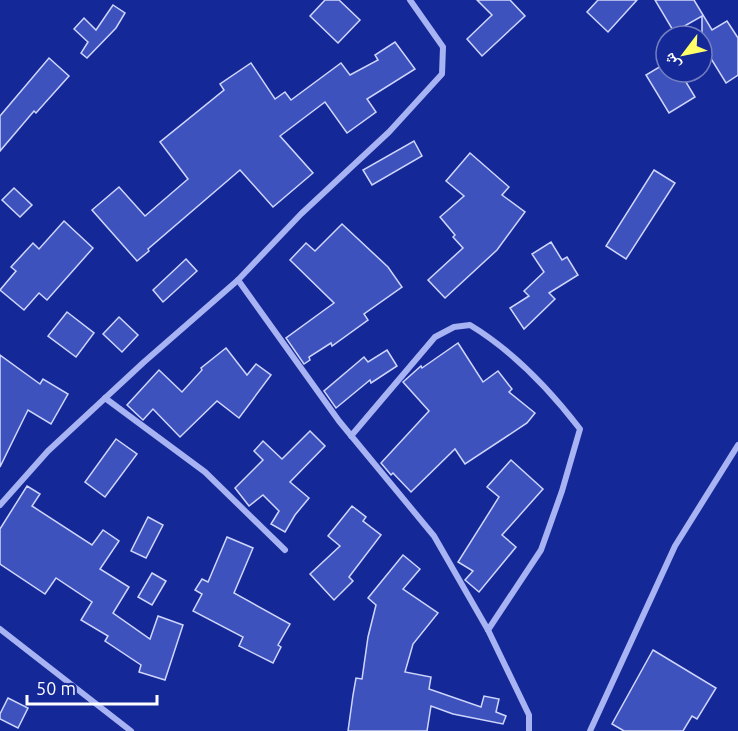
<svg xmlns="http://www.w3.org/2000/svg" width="738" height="731" viewBox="0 0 738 731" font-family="Ubuntu,'Noto Naskh Arabic',sans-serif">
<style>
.building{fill:#3e52be;stroke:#cfd6fc;stroke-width:1.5}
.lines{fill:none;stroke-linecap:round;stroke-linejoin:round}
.minor{stroke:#a7b3f2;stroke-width:6}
</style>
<rect width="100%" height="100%" fill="#152897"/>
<!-- building -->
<g class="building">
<polygon points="325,0 339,0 360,20 338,43 310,16"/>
<polygon points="477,0 510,0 525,16 482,56 467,39 492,15"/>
<polygon points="598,0 637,0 608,32 587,12"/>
<polygon points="655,0 694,0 712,30 727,21 738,38 738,75 726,83 702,44 702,16 674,32"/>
<polygon points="113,5 125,13 116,28 87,58 81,53 88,42 74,29 84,18 96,30"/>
<polygon points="395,42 415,69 367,99 376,112 347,133 325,102 280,136 313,173 273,207 240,170 148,249 149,251 137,261 92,210 119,187 145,216 188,179 160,142 224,90 220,84 251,63 275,99 285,92 291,100 341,63 350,75 378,60 375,55"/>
<polygon points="49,58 69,76 36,113 34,111 0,151 0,116"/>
<polygon points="666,63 666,72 680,72 695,97 669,113 646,75"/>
<polygon points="414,141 422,156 372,185 363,170"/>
<polygon points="470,153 509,187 502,195 525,212 497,250 445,298 428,280 463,248 453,237 455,235 440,217 464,196 446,181"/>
<polygon points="654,170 675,183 626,259 606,246"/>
<polygon points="14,188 32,205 20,217 2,200"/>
<polygon points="64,221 93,248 47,300 39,293 24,310 0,290 16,271 11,267 33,243 39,249"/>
<polygon points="342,224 388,267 402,287 364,314 368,320 332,346 331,343 309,357 310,360 304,364 286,338 334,303 290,260 306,243 315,251"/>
<polygon points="551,242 562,260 567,257 578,275 549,293 555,299 524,329 510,308 529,296 524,291 544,272 532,254"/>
<polygon points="186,259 197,271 163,302 153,290"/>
<polygon points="67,312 94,333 76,357 48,336"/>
<polygon points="119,317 138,335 122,352 103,334"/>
<polygon points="458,343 483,382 498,371 512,389 509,392 535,413 527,423 465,464 455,449 411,492 393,473 391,475 381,463 429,411 403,382 421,366 422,368"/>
<polygon points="226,348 247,375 256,364 271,375 239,418 217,401 180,437 153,409 143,420 127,405 159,370 182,392 202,370 201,368"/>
<polygon points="387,350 397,366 371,383 370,380 336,408 324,391 364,357 368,362"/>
<polygon points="0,355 40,384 43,379 68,394 51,424 28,410 0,467"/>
<polygon points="310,431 325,446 290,482 309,498 295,515 285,532 271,524 279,511 263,495 249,506 235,488 263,460 254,451 263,441 282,459"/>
<polygon points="116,439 137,454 105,497 85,482"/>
<polygon points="511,460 543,489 502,535 516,547 479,592 465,580 473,571 458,562 499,497 487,487"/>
<polygon points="27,486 40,494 32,506 92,545 103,530 119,541 100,569 129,587 113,613 150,639 158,616 183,625 165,680 139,672 141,665 105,641 108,636 81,620 92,602 56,578 45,594 0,564 0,529"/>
<polygon points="352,506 366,517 363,521 381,535 349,577 353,581 334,600 310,574 340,546 328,536"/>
<polygon points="148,517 163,525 146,558 131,551"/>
<polygon points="227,537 253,548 234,593 290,624 278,645 281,647 273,663 239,646 243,637 193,611 202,594 195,590 202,579 208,582"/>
<polygon points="403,555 420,569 403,589 438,613 413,644 405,672 431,677 429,689 481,707 484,696 499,699 496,712 506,716 503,724 453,714 431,706 427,731 348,731 353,695 356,678 362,679 368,637 376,605 368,598"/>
<polygon points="152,573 166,581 152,605 138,597"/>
<polygon points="653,650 716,688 697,719 692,716 683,731 624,731 612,724"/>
<polygon points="8,698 28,708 18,728 0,719 0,714"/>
</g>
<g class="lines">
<!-- minor -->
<g class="minor">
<polyline points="238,280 339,421 434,536 488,630 529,715 529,731"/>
<polyline points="105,398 205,472 285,550"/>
<path d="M351,436l84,-99 19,-10 16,-2c43,26 80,65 110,104l-18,62 -21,59 -53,80"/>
<polyline points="0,505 48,451 144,362 238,280 301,214 389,132 442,74 443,47 410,0"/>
<polyline points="0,629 131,731"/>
<polyline points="590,731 675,546 738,445"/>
</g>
</g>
<!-- north arrow -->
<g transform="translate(684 54) rotate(238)"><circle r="28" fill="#152897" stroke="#737ec1" stroke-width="1.5"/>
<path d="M0-4.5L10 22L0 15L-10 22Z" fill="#ffff68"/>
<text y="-9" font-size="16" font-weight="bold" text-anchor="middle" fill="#ffffff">ش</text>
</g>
<!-- scale -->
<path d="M27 695v9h130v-9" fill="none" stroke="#ffffff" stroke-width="3"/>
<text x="36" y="695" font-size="18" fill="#ffffff" stroke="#152897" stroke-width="4.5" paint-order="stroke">50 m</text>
</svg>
